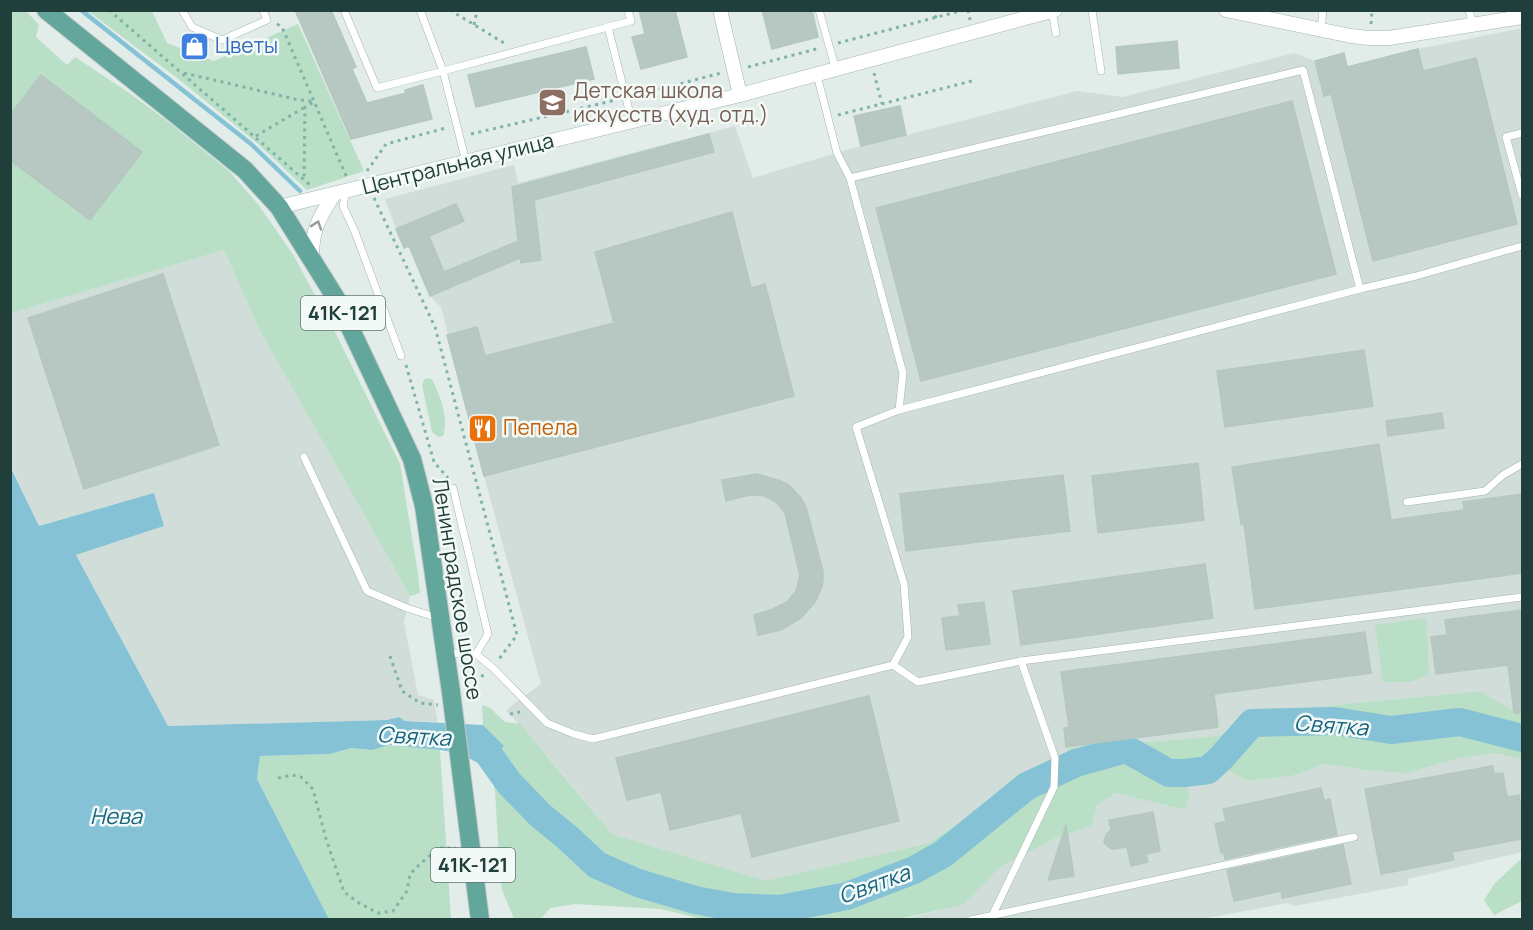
<svg xmlns="http://www.w3.org/2000/svg" width="1533" height="930" viewBox="0 0 1533 930" font-family="Manrope,sans-serif">
<style>
.built{fill:#d0ddd8}
.green{fill:#b9e0c7}
.water{fill:#86c2d6}
.lines{fill:none;stroke-linecap:round;stroke-linejoin:round}
.stream{stroke:#86c2d6;stroke-width:4.5}
.river{stroke:#86c2d6;stroke-width:28}
.building{fill:#b7c8c2;stroke:#b4c7c1;stroke-width:1.5}
.service-casing{stroke:#a4b5b1;stroke-width:8}
.minor-casing{stroke:#a4b5b1;stroke-width:15}
.primary-casing{stroke:#c1c9c8;stroke-width:20}
.path{stroke:#80b3a8;stroke-width:3;stroke-dasharray:3 4.5;stroke-linecap:butt}
.service{stroke:#fff;stroke-width:7}
.minor{stroke:#fff;stroke-width:14}
.primary{stroke:#63a69b;stroke-width:18}
.primary-bridge-casing{stroke:#c1c9c8;stroke-width:20;stroke-linecap:butt}
.primary-bridge{stroke:#63a69b;stroke-width:18}
.oneway{stroke:#909f9c}
.labels{text-anchor:middle;stroke-width:5;stroke-linejoin:round;paint-order:stroke}
.shield{fill:#f3f9f6;stroke:#5f7772;stroke-width:1.5}
.shield-label{font-size:20px;font-weight:bold;fill:#203f3a}
.shop-label{font-size:21px;fill:#366cbe;stroke:#f3f9f6;text-anchor:start}
.education-label{font-size:21px;fill:#785e54;stroke:#f3f9f6;text-anchor:start}
.street-label{font-size:21px;fill:#203f3a;stroke:#f3f9f6}
.food-label{font-size:21px;fill:#c56008;stroke:#f3f9f6;text-anchor:start}
.water-label{font-size:22px;font-style:italic;fill:#166480;stroke:#f3f9f6}
</style>
<rect width="100%" height="100%" fill="#e2ede9"/>
<!-- built -->
<g class="built">
<polygon points="1522,28 1522,715 1481,693 1481,691 1253,713 1221,736 1070,748 1063,755 1054,758 929,843 766,882 612,834 555,765 506,710 541,684 484,476 441,307 430,296 409,246 396,229 385,199 514,165 518,183 735,126 753,178 860,146 854,116 900,106 907,135 1077,91 1123,97 1294,53 1315,61 1344,53 1348,67 1418,49"/>
<polygon points="224,250 259,329 410,596 404,622 418,695 434,700 438,722 405,721 399,717 388,720 168,726 76,555 164,526 154,493 39,526 11,466 10,313"/>
<polygon points="1496,753 1520,759 1522,761 1522,852 1408,879 1408,885 1294,906 1288,903 1202,919 899,920 963,905 1000,867 1056,838 1092,826 1097,805 1116,793 1185,810 1185,785 1223,768 1248,781 1292,776 1325,764 1364,770"/>
</g>
<!-- green -->
<g class="green">
<polygon points="25,10 39,25 36,37 67,65 75,57 128,92 171,124 229,171 258,204 294,256 338,338 400,464 418,574 420,593 410,596 259,329 224,250 11,313 10,11"/>
<polygon points="88,11 152,11 167,43 214,61 298,24 364,171 307,190 257,143 181,81"/>
<path d="M427,378l5,1c8,16 17,40 11,57l-5,1 -6,-5 -10,-47 2,-5z"/>
<polygon points="1426,618 1429,674 1411,682 1383,682 1375,625"/>
<polygon points="1481,691 1482,693 1522,715 1522,761 1520,759 1496,753 1459,758 1406,773 1364,770 1325,764 1292,776 1248,781 1223,768 1186,785 1189,796 1185,810 1116,793 1097,805 1092,826 1056,838 1000,867 963,905 899,919 707,920 660,909 576,904 550,908 541,919 514,919 502,890 499,857 495,792 489,759 503,746 483,725 482,705 489,707 505,722 520,724 612,834 766,881 929,843 1054,758 1063,755 1070,748 1220,736 1253,713"/>
<polygon points="390,745 440,750 451,919 329,919 257,779 260,756 330,754 351,748 372,750"/>
<polygon points="1522,858 1522,901 1494,915 1484,900 1495,883"/>
</g>
<!-- water -->
<polygon class="water" points="10,466 39,526 154,493 164,526 76,555 168,726 387,720 399,717 405,721 483,725 504,746 489,759 473,755 440,750 390,745 372,750 351,748 330,754 260,756 257,779 329,919 11,919"/>
<g class="lines">
<!-- stream -->
<polyline class="stream" points="81,10 251,144 300,191"/>
<!-- river -->
<polyline class="river" points="459,737 487,752 509,783 540,815 568,838 597,865 638,883 695,900 733,907 780,909 847,896 914,870 943,854 1027,786 1076,763 1126,749 1169,773 1185,773 1208,770 1221,758 1252,723 1335,721 1391,730 1460,722 1522,738"/>
</g>
<!-- building -->
<g class="building">
<polygon points="295,10 331,10 356,67 352,69 367,103 406,93 405,90 423,85 432,119 351,139"/>
<polygon points="639,10 675,10 687,57 641,69 632,37 645,34"/>
<polygon points="762,10 812,10 818,37 772,49"/>
<polygon points="1177,41 1179,68 1118,74 1116,47"/>
<polygon points="586,47 594,79 476,107 468,75"/>
<polygon points="1418,49 1423,71 1476,58 1517,224 1373,261 1331,94 1324,96 1315,61 1344,53 1347,67"/>
<polygon points="41,75 142,152 90,220 10,160 10,115"/>
<polygon points="1292,101 1336,274 921,381 876,208"/>
<polygon points="900,106 906,135 861,146 854,116"/>
<polygon points="709,134 714,152 534,200 541,260 521,263 520,258 430,296 409,246 404,248 396,229 456,204 464,221 429,236 444,272 518,241 512,187"/>
<polygon points="732,212 751,288 765,284 794,396 484,476 447,335 477,327 485,356 614,323 595,252"/>
<polygon points="163,274 219,445 84,489 28,318"/>
<polygon points="1364,350 1373,406 1225,427 1217,371"/>
<polygon points="1442,413 1444,428 1388,436 1386,421"/>
<polygon points="1379,444 1391,520 1464,510 1463,502 1522,494 1522,573 1255,609 1244,524 1241,524 1232,467"/>
<polygon points="1198,463 1204,520 1098,533 1092,476"/>
<polygon points="757,474 781,481 789,485 801,498 806,507 823,571 823,579 822,587 815,602 801,618 781,630 758,635 754,615 773,609 787,602 796,591 800,576 785,513 776,502 764,496 757,495 750,495 726,501 722,480"/>
<polygon points="1063,475 1070,531 906,551 900,494"/>
<polygon points="1205,564 1213,618 1021,645 1013,591"/>
<polygon points="984,602 990,644 946,650 942,618 960,616 958,605"/>
<polygon points="1522,610 1522,713 1514,713 1508,665 1436,674 1431,637 1447,635 1445,620"/>
<polygon points="1365,632 1371,673 1214,694 1218,727 1066,747 1064,728 1069,727 1061,672"/>
<polygon points="869,696 899,821 752,857 741,813 670,830 661,792 627,800 616,758"/>
<polygon points="1493,766 1494,774 1503,773 1507,797 1519,795 1522,813 1522,839 1452,852 1454,860 1381,874 1365,789"/>
<polygon points="1321,788 1324,801 1330,799 1337,835 1225,859 1224,853 1221,853 1215,824 1226,821 1223,809"/>
<polygon points="1153,812 1160,851 1146,854 1148,862 1131,866 1127,847 1112,849 1106,845 1104,842 1106,835 1111,830 1109,820"/>
<polygon points="1066,825 1074,876 1048,880"/>
<polygon points="1343,845 1351,884 1282,898 1281,891 1234,901 1227,870"/>
</g>
<g class="lines">
<defs>
<g id="service">
<polyline points="182,10 192,27 222,40 267,20 263,10"/>
<polyline points="344,10 377,88 443,71 466,162"/>
<polyline points="420,10 443,71 608,27 632,122"/>
<polyline points="819,10 836,70"/>
<polyline points="1092,10 1101,71"/>
<polyline points="1469,10 1473,25"/>
<polyline points="1052,11 1056,33"/>
<polyline points="608,27 631,21 628,10"/>
<polyline points="1321,30 1323,10"/>
<polyline points="1522,133 1506,137 1522,195"/>
<polyline points="850,178 1303,70 1360,289 899,410"/>
<polyline points="346,191 343,206 355,232 401,356"/>
<polyline points="1360,289 1416,276 1522,246"/>
<polyline points="304,457 367,591 407,608 438,618"/>
<polyline points="453,488 488,634 476,654"/>
<polyline points="1407,502 1485,491 1503,475 1522,464"/>
<polyline points="446,653 476,654 493,668 547,723 574,734 593,739 893,665 908,637 904,584 856,427 899,410 903,373 850,178 837,153 817,75"/>
<polyline points="1021,661 1522,597"/>
<polyline points="893,665 918,682 1021,661 1055,758 1054,787 993,914"/>
<polyline points="971,920 1354,837"/>
</g>
<g id="minor">
<polyline points="720,10 740,95"/>
<polyline points="1226,10 1351,36 1369,38 1389,38 1522,17"/>
<polyline points="279,207 740,95 1055,10"/>
<path d="M312,261c-1,-30 7,-43 22,-67"/>
</g>
<g id="primary">
<polyline points="46,10 245,170 279,207 337,300 412,459 424,506 451,692"/>
<polyline points="466,810 480,920"/>
</g>
</defs>
<!-- service casing -->
<use href="#service" class="service-casing"/>
<!-- minor casing -->
<use href="#minor" class="minor-casing"/>
<!-- primary casing -->
<use href="#primary" class="primary-casing"/>
<!-- path -->
<g class="path">
<polyline points="109,10 310,185"/>
<polyline points="450,10 504,43"/>
<polyline points="968,10 970,20"/>
<polyline points="935,18 939,10"/>
<polyline points="277,24 282,27 347,178"/>
<polyline points="1371,24 1372,10"/>
<polyline points="474,25 477,10"/>
<polyline points="838,43 964,10"/>
<polyline points="748,67 820,48"/>
<polyline points="184,73 295,99 314,102 305,107 304,178"/>
<polyline points="874,73 882,104"/>
<polyline points="637,95 721,73"/>
<polyline points="838,115 976,80"/>
<polyline points="471,134 616,100"/>
<polyline points="256,136 305,107"/>
<polyline points="367,171 386,144 446,128"/>
<polyline points="374,198 435,327 517,635 499,659"/>
<polyline points="406,365 434,462 448,478"/>
<polyline points="390,656 402,691 420,703 438,705"/>
<polyline points="468,688 470,678 476,674 487,677"/>
<polyline points="510,714 520,712"/>
<polyline points="278,778 292,775 301,777 313,789 326,839 344,892 359,903 378,913 393,911 407,891 410,874 420,864 439,848 456,848"/>
</g>
<!-- service -->
<use href="#service" class="service"/>
<!-- minor -->
<use href="#minor" class="minor"/>
<!-- primary -->
<use href="#primary" class="primary"/>
<defs>
<polyline id="primary-bridge" points="451,692 466,810"/>
</defs>
<!-- primary-bridge casing -->
<use href="#primary-bridge" class="primary-bridge-casing"/>
<!-- primary-bridge -->
<use href="#primary-bridge" class="primary-bridge"/>
</g>
<!-- one-way arrows -->
<defs><path id="oneway-chevron" d="M-2-3.5L2.5 0L-2 3.5" fill="none" stroke-width="1.6" stroke-linecap="round" stroke-linejoin="round" transform="scale(1.5)"/></defs>
<use class="oneway" href="#oneway-chevron" transform="translate(317 225) rotate(-71)"/>
<!-- icons -->
<defs>
<symbol id="shop-square" viewBox="-11 -11 22 22"><rect x="-9" y="-9" width="18" height="18" rx="4" fill="#3f7fe0" stroke="#f3f9f6"/><path d="M-5-2.5h2.3a2.7 3.5 0 0 1 5.4 0H5L5.5 6h-11ZM-1.5-2.5h3a1.5 2.3 0 0 0-3 0Z" fill="#fff"/></symbol>
<symbol id="school-square" viewBox="-11 -11 22 22"><rect x="-9" y="-9" width="18" height="18" rx="4" fill="#8d6e63" stroke="#f3f9f6"/><path d="M0-5L7-2L0 1L-7-2ZM-4 1L0 2.5L4 1V4Q0 6-4 4Z" fill="#fff"/></symbol>
<symbol id="restaurant-square" viewBox="-11 -11 22 22"><rect x="-9" y="-9" width="18" height="18" rx="4" fill="#e8710a" stroke="#f3f9f6"/><path d="M-5-6h1v4h1v-4h1v4h1v-4h1v5L-1.5 .5V6h-2V.5L-5-1ZM5-6V6H3V1.5H1.5Q1.5-4 5-6Z" fill="#fff"/></symbol>
</defs>
<g fill-rule="evenodd">
<use href="#shop-square" x="178" y="30" width="33" height="33"/>
<use href="#school-square" x="536" y="86" width="33" height="33"/>
<use href="#restaurant-square" x="466" y="412" width="33" height="33"/>
</g>
<g class="labels">
<!-- shield labels -->
<g class="shield">
<rect x="301" y="296" width="84" height="34" rx="4.5"/>
<rect x="431" y="848" width="84" height="34" rx="4.5"/>
</g>
<g class="shield-label">
<text x="343" y="320">41К-121</text>
<text x="473" y="872">41К-121</text>
</g>
<!-- shop labels -->
<g class="shop-label">
<text x="215" y="53">Цветы</text>
</g>
<!-- education labels -->
<g class="education-label">
<text x="573" y="98">Детская школа<tspan x="573" dy="24">искусств (худ. отд.)</tspan></text>
</g>
<!-- street labels -->
<g class="street-label">
<text transform="translate(458 164) rotate(-14)" y="7">Центральная улица</text>
<text transform="translate(457 589) rotate(81)" y="7">Ленинградское шоссе</text>
</g>
<!-- food labels -->
<g class="food-label">
<text x="503" y="435">Пепела</text>
</g>
<!-- water labels -->
<g class="water-label">
<text transform="translate(1331 725) rotate(4)" y="8">Святка</text>
<text transform="translate(414 736) rotate(3)" y="8">Святка</text>
<text x="116" y="824">Нева</text>
<text transform="translate(874 884) rotate(-20)" y="8">Святка</text>
</g>
</g>
<!-- border -->
<rect width="1533" height="930" fill="none" stroke="#203f3a" stroke-width="24"/>
</svg>
